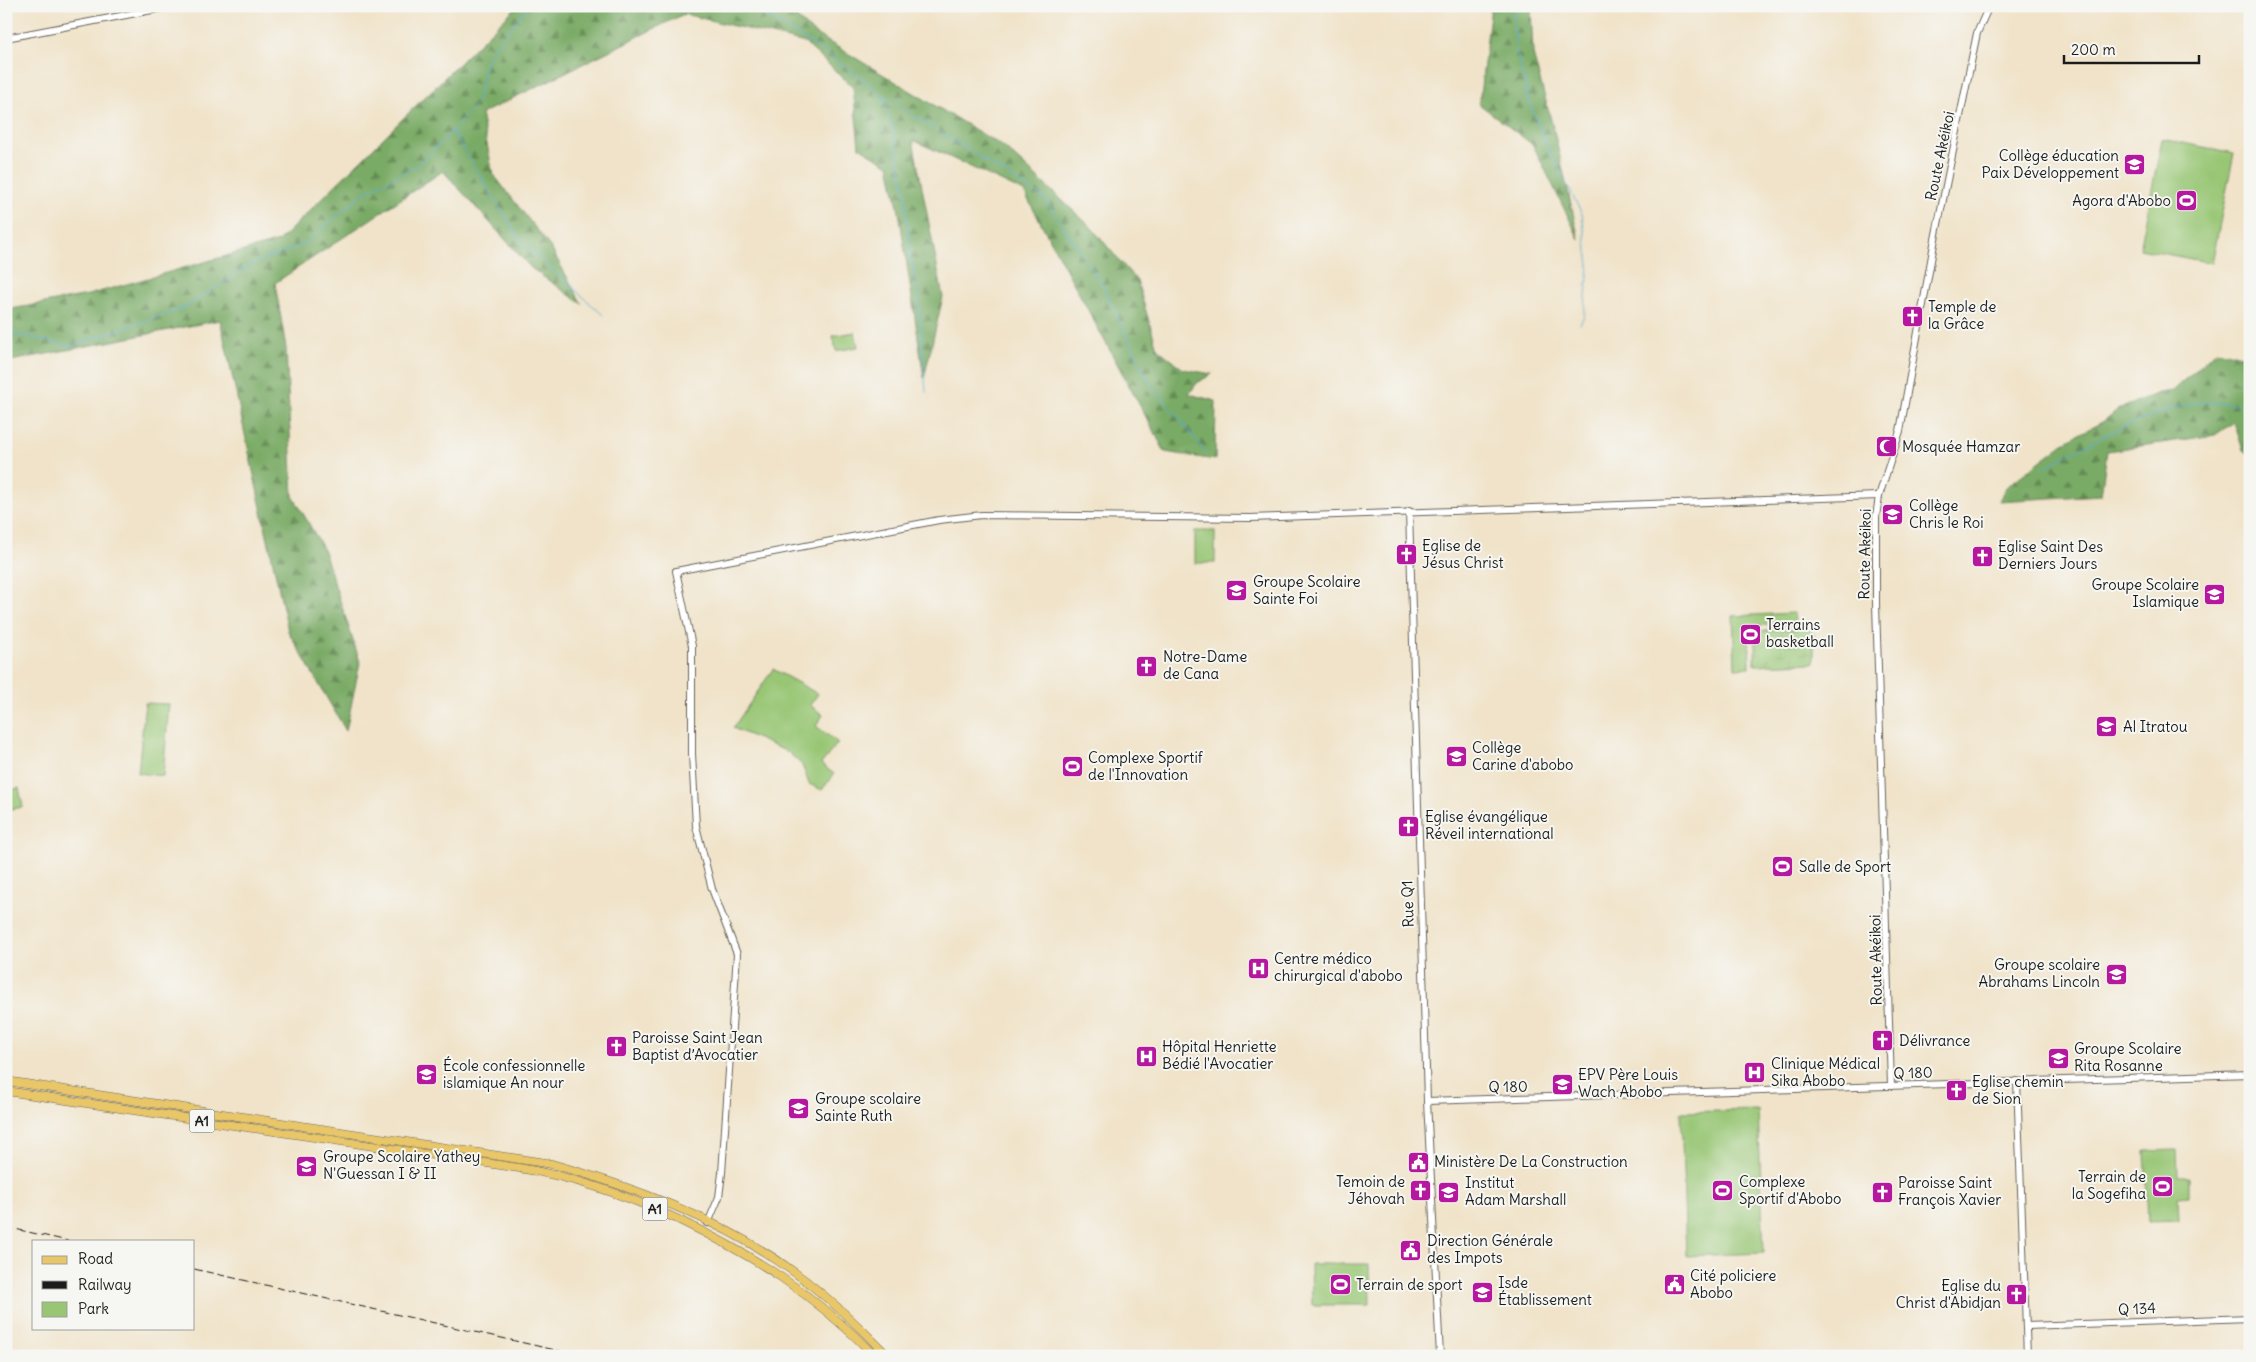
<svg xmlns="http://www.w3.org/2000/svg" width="2256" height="1362" viewBox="0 0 2256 1362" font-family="Delius,sans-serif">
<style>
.forest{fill:url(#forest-firs);stroke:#4b6441}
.wetland{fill:url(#wetland-marsh);stroke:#5a7148}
.park{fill:#98c674;stroke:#5a7148}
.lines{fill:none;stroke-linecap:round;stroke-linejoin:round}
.stream{stroke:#55aad1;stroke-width:1}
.minor-casing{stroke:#666259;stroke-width:8}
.major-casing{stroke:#666259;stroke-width:9}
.minor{stroke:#fff;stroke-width:6}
.major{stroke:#e9c769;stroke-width:8}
.rail{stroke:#1c1c1c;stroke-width:1;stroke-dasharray:8 4;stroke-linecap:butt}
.labels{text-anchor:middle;stroke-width:4;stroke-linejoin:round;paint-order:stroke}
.shield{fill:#f6f6f2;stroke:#5d5d5c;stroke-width:1}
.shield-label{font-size:14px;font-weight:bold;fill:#1c1c1c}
.street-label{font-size:15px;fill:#1c1c1c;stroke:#f6f6f2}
.poi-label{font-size:15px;fill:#1c1c1c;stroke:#f6f6f2;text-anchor:start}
</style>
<defs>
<pattern id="forest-firs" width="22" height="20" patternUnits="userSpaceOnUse" patternTransform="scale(1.25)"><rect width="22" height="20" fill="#7aab66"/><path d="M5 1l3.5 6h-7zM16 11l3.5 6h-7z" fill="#638a53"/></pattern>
<pattern id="wetland-marsh" width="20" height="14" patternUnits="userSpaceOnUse" patternTransform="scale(1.25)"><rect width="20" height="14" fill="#98c674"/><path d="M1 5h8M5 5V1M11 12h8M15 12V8" fill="none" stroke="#82aa64"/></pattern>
</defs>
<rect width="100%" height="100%" fill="#f6f6f2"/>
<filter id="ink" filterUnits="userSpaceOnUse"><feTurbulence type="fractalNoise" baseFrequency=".02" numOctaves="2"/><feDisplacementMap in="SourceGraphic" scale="10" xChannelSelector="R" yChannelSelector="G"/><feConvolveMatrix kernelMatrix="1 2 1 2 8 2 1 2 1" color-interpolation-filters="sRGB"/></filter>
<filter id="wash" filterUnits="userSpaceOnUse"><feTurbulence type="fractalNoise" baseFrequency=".0096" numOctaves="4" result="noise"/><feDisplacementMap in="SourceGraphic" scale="20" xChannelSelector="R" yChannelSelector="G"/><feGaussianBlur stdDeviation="1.12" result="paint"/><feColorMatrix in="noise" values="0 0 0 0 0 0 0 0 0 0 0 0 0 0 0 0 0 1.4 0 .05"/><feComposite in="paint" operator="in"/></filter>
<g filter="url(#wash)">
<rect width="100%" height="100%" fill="#f0e3c9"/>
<!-- forest -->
<g class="forest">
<polygon points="517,6 783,6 814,33 1004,147 1090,226 1137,281 1157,348 1183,369 1212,374 1197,383 1189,394 1216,401 1215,460 1165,452 1024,192 913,140 943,297 924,378 899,212 889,165 859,147 853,87 805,43 684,14 481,114 493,174 551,248 582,304 531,268 443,171 275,283 286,348 293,496 323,548 360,662 346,731 288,631 220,320 6,362 6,310 88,295 279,241"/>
<polygon points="1491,6 1531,6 1533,54 1554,131 1579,239 1533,145 1479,104"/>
<polygon points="2217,350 2250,358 2250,454 2243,450 2234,422 2215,435 2107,451 2101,495 1999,501 2005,488 2068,440 2104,421 2117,410 2159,393 2172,391"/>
</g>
<!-- wetland -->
<polygon class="wetland" points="1808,629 1814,634 1814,663 1755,665 1755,631"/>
<!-- park -->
<g class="park">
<polygon points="2162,139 2234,153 2212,263 2140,249"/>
<polygon points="855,332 858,347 836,351 833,336"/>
<rect x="1195" y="531" width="20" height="32"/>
<polygon points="1794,613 1795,624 1749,626 1750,667 1735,668 1733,616"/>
<polygon points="773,669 818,694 810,705 823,715 816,726 838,743 821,764 834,774 822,790 809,784 802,765 788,752 733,728"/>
<polygon points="145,703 169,704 163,776 138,773"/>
<polygon points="19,788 23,807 7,810 6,791"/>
<polygon points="1758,1110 1764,1253 1686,1256 1681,1112"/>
<polygon points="2177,1150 2178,1176 2189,1176 2189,1196 2178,1197 2179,1221 2148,1222 2145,1151"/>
<polygon points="1311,1264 1369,1264 1370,1305 1312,1305"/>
</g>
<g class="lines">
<!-- stream -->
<g class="stream">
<polyline points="750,6 825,52 908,112 1044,198 1101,282 1148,380 1205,451"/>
<polyline points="1513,6 1515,45 1528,98 1546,144 1582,214 1589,265 1584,316 1580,324"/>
<polyline points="882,95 892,125 905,192 910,254 918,293 926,392"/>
<polyline points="453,132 520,240 603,315"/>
<polyline points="6,332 70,346 184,308 250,265 304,244 365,192 419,164 452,131 476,104 488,56 528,6"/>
<path d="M2044,468c41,-23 109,-60 156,-65 15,-1 35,1 50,4"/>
</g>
</g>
</g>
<g filter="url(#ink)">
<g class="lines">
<defs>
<g id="minor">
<polyline points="6,38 173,6"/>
<polyline points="1409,511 1427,1101 1440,1356"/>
<polyline points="2017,1081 2027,1356"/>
<polyline points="1891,1086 1876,604 1876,517 1879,496 1900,431 1934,244 1977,33 1989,6"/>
<polyline points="1427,1101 2250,1074"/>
<polyline points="708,1223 719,1197 722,1173 737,954 712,889 696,826 692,754 692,646 676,571 939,520 982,515 1250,518 1879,496"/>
<polyline points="2026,1326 2250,1318"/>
</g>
<g id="major">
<path d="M6,1081l546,83c82,23 173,57 242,108 34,25 65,54 94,84"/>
<path d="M6,1091l513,77c56,9 107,27 158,51 78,37 137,75 198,137"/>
</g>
</defs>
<!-- minor casing -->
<use href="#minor" class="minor-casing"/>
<!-- major casing -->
<use href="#major" class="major-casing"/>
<!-- minor -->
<use href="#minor" class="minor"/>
<!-- major -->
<use href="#major" class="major"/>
<!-- rail -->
<g class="rail">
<polyline points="6,1227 68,1241"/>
<polyline points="194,1269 582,1356"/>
</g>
</g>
</g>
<!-- icons -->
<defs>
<symbol id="school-square" viewBox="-11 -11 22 22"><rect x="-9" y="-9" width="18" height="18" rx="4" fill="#b5179e" stroke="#f6f6f2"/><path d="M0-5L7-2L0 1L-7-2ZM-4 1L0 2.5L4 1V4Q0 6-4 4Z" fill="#fff"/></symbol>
<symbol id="stadium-square" viewBox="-11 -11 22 22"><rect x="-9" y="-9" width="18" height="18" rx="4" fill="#b5179e" stroke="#f6f6f2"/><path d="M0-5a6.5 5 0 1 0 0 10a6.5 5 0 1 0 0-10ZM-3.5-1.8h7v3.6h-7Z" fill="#fff"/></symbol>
<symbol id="church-square" viewBox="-11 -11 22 22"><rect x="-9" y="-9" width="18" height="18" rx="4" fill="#b5179e" stroke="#f6f6f2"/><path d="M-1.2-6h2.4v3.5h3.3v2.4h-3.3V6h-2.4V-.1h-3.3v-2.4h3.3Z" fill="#fff"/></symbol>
<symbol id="mosque-square" viewBox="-11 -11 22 22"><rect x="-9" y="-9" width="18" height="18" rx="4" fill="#b5179e" stroke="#f6f6f2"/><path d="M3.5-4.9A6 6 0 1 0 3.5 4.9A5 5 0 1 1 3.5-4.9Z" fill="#fff"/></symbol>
<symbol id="hospital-square" viewBox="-11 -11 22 22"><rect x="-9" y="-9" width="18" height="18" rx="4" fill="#b5179e" stroke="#f6f6f2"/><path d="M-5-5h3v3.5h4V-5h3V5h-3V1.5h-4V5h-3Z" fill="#fff"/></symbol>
<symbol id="civic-square" viewBox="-11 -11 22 22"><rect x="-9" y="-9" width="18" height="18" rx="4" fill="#b5179e" stroke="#f6f6f2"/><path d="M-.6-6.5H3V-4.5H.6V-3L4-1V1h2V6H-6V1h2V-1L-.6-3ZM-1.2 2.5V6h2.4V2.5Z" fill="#fff"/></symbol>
<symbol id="university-square" viewBox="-11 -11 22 22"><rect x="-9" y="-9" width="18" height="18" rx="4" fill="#b5179e" stroke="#f6f6f2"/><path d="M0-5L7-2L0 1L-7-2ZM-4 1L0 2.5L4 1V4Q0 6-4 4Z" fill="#fff"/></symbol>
</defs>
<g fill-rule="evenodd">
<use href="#school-square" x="2122" y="152" width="25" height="25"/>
<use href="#stadium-square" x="2174" y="188" width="25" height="25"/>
<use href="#church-square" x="1900" y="304" width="25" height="25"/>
<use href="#mosque-square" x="1874" y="434" width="25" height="25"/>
<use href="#school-square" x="1880" y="502" width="25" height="25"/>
<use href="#church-square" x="1394" y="542" width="25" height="25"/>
<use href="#church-square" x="1970" y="544" width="25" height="25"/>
<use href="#school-square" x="1224" y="578" width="25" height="25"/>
<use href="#school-square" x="2202" y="582" width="25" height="25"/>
<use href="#stadium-square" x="1738" y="622" width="25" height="25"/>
<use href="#church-square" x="1134" y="654" width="25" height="25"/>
<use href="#school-square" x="2094" y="714" width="25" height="25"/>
<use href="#school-square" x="1444" y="744" width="25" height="25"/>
<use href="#stadium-square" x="1060" y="754" width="25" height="25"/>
<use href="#church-square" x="1396" y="814" width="25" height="25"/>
<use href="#stadium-square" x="1770" y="854" width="25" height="25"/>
<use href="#hospital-square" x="1246" y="956" width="25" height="25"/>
<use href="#school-square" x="2104" y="962" width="25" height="25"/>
<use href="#church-square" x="1870" y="1028" width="25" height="25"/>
<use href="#church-square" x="604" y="1034" width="25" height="25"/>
<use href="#hospital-square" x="1134" y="1044" width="25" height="25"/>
<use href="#school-square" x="2046" y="1046" width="25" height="25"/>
<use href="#hospital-square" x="1742" y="1060" width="25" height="25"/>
<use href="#school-square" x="414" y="1062" width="25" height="25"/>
<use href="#school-square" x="1550" y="1072" width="25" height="25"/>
<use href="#church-square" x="1944" y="1078" width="25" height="25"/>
<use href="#school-square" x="786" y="1096" width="25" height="25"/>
<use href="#civic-square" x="1406" y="1150" width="25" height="25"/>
<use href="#school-square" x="294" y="1154" width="25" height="25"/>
<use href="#stadium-square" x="2150" y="1174" width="25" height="25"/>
<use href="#church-square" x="1408" y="1178" width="25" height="25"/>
<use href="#stadium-square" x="1710" y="1178" width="25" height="25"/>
<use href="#university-square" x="1436" y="1180" width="25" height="25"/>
<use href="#church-square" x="1870" y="1180" width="25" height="25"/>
<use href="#civic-square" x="1398" y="1238" width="25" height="25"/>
<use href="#stadium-square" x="1328" y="1272" width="25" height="25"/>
<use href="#civic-square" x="1662" y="1272" width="25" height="25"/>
<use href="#school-square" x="1470" y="1280" width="25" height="25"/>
<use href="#church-square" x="2004" y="1282" width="25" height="25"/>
</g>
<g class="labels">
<!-- shield labels -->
<g class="shield">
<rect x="189.5" y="1109.5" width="25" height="23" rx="4"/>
<rect x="642.5" y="1197.5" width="25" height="23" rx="4"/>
</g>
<g class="shield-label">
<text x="202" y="1126">A1</text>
<text x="655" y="1214">A1</text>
</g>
<!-- street labels -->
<g class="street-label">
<text transform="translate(1940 156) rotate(-78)" y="5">Route Akéikoi</text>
<text transform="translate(1865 554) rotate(-89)" y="5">Route Akéikoi</text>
<text transform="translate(1408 904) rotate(-92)" y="5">Rue Q1</text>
<text transform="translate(1876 960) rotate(-91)" y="5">Route Akéikoi</text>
<text transform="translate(1913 1073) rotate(-2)" y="5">Q 180</text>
<text transform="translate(1508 1087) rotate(-1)" y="5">Q 180</text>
<text transform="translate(2137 1309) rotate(-3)" y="5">Q 134</text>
</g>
<!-- poi labels -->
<g class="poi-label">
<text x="2119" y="161" text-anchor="end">Collège éducation<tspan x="2119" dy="17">Paix Développement</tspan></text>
<text x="2171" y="206" text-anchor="end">Agora d'Abobo</text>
<text x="1928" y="312">Temple de<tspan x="1928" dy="17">la Grâce</tspan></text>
<text x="1902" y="452">Mosquée Hamzar</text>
<text x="1909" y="511">Collège<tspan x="1909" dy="17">Chris le Roi</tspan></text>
<text x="1422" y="551">Eglise de<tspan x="1422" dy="17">Jésus Christ</tspan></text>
<text x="1998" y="552">Eglise Saint Des<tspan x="1998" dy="17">Derniers Jours</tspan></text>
<text x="1253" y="587">Groupe Scolaire<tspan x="1253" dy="17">Sainte Foi</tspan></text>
<text x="2199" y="590" text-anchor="end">Groupe Scolaire<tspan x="2199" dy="17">Islamique</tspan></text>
<text x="1766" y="630">Terrains<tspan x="1766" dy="17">basketball</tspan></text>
<text x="1163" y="662">Notre-Dame<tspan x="1163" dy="17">de Cana</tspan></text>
<text x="2123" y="732">Al Itratou</text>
<text x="1472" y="753">Collège<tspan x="1472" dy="17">Carine d'abobo</tspan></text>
<text x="1088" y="763">Complexe Sportif<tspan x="1088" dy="17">de l'Innovation</tspan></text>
<text x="1425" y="822">Eglise évangélique<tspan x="1425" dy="17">Réveil international</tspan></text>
<text x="1799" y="872">Salle de Sport</text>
<text x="1274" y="964">Centre médico<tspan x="1274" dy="17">chirurgical d'abobo</tspan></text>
<text x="2100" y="970" text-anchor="end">Groupe scolaire<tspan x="2100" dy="17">Abrahams Lincoln</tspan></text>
<text x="632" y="1043">Paroisse Saint Jean<tspan x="632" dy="17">Baptist d’Avocatier</tspan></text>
<text x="1899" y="1046">Délivrance</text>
<text x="1162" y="1052">Hôpital Henriette<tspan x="1162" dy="17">Bédié l'Avocatier</tspan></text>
<text x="2074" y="1054">Groupe Scolaire<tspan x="2074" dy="17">Rita Rosanne</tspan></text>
<text x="1771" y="1069">Clinique Médical<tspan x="1771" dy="17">Sika Abobo</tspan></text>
<text x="443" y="1071">École confessionnelle<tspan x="443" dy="17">islamique An nour</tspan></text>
<text x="1578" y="1080">EPV Père Louis<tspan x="1578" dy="17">Wach Abobo</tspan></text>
<text x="1972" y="1087">Eglise chemin<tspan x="1972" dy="17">de Sion</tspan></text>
<text x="815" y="1104">Groupe scolaire<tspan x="815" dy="17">Sainte Ruth</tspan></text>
<text x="323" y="1162">Groupe Scolaire Yathey<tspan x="323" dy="17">N'Guessan I &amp; II</tspan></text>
<text x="1434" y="1167">Ministère De La Construction</text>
<text x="2146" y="1182" text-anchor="end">Terrain de<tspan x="2146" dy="17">la Sogefiha</tspan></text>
<text x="1405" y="1187" text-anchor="end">Temoin de<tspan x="1405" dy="17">Jéhovah</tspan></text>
<text x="1739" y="1187">Complexe<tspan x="1739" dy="17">Sportif d'Abobo</tspan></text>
<text x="1465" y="1188">Institut<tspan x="1465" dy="17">Adam Marshall</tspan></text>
<text x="1898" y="1188">Paroisse Saint<tspan x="1898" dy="17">François Xavier</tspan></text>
<text x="1427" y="1246">Direction Générale<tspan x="1427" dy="17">des Impots</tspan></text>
<text x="1690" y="1281">Cité policiere<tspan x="1690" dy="17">Abobo</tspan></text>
<text x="1498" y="1288">Isde<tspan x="1498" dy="17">Établissement</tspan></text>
<text x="1356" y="1290">Terrain de sport</text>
<text x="2001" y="1291" text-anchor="end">Eglise du<tspan x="2001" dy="17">Christ d'Abidjan</tspan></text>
</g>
</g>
<!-- margin -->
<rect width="2256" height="1362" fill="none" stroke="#f6f6f2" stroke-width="25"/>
<!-- legend -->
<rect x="32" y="1240" width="162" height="90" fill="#f6f6f2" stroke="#9f9f9c"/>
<rect x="42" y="1256" width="25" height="8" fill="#e9c769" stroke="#9f9f9c"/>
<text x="78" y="1264" font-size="15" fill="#1c1c1c">Road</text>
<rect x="42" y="1281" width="25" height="8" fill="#1c1c1c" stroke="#9f9f9c"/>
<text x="78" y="1290" font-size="15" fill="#1c1c1c">Railway</text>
<rect x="42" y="1302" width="25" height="15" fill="#98c674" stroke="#9f9f9c"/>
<text x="78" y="1314" font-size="15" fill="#1c1c1c">Park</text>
<!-- scale -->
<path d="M2064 55v8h135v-8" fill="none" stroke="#1c1c1c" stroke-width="2.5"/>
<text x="2071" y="55" font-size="15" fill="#1c1c1c" stroke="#f6f6f2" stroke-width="4" paint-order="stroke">200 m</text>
</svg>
